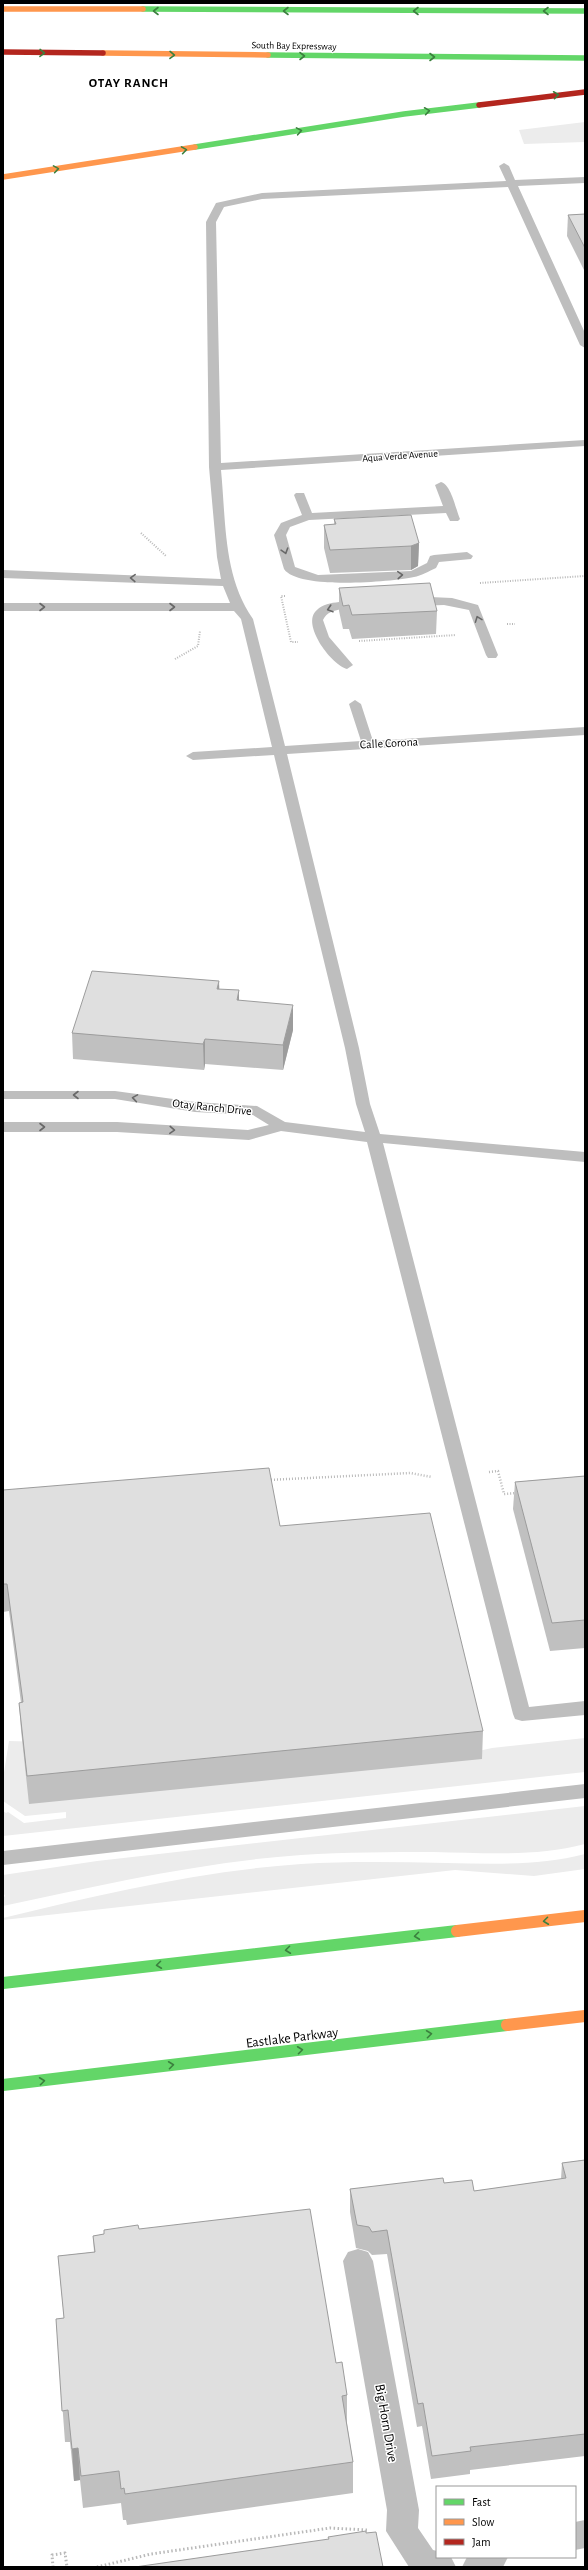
<svg xmlns="http://www.w3.org/2000/svg" width="588" height="2570" viewBox="0 0 588 2570" font-family="'Alegreya Sans',sans-serif">
<style>
.green{fill:#ececec}
.lines{fill:none;stroke-linecap:round;stroke-linejoin:round}
.path-far2{stroke:#b9b9b9;stroke-width:2;stroke-dasharray:1 1.5;stroke-linecap:butt}
.path-far1{stroke:#b9b9b9;stroke-width:2.5;stroke-dasharray:1 2;stroke-linecap:butt}
.path{stroke:#b9b9b9;stroke-width:3;stroke-dasharray:1.5 2.5;stroke-linecap:butt}
.lane{fill:#bebebe;fill-rule:evenodd}
.street{fill:#bebebe;fill-rule:evenodd}
.fast-far1{stroke:#63d668;stroke-width:5.5}
.fast{stroke:#63d668;stroke-width:12}
.slow-far1{stroke:#ff974d;stroke-width:5.5}
.slow{stroke:#ff974d;stroke-width:12}
.jam{stroke:#b3261e;stroke-width:5.5}
.wall{fill:#c0c0c0}
.shaded-wall{fill:#9c9c9c}
.building{fill:#dfdfdf;stroke:#9c9c9c}
.oneway{stroke:#3b803e}
.oneway2{stroke:#686868}
.labels{text-anchor:middle;stroke-width:3;stroke-linejoin:round;paint-order:stroke}
.far-street-label{font-size:10px;fill:#000;stroke:#fff}
.street-label{font-size:12px;fill:#000;stroke:#fff}
.far-district-label{font-size:13px;font-weight:bold;letter-spacing:1px;fill:#000;stroke:#fff}
.near-street-label{font-size:14px;fill:#000;stroke:#fff}
</style>
<rect width="100%" height="100%" fill="#fff"/>
<!-- green -->
<g class="green">
<polygon points="585,122 585,142 524,144 519,130"/>
<polygon points="585,1738 585,1772 3,1836 3,1811 6,1813 8,1812 24,1823 66,1818 66,1812 25,1816 3,1801 3,1779 9,1741 465,1754 492,1748"/>
<path d="M585,1806v38c-49,13 -100,9 -151,8 -44,0 -88,0 -133,3 -101,7 -199,30 -298,51v-8l2,-2 -2,-4v-17l94,-14z"/>
<path d="M585,1854v15l-51,7 -79,-6 -452,50v-2c98,-24 197,-47 298,-54 48,-3 97,-2 145,-1 47,1 94,3 139,-9z"/>
</g>
<g class="lines">
<!-- path-far2 -->
<g class="path-far2">
<polyline points="141,533 166,556"/>
<polyline points="480,583 585,576"/>
<polyline points="285,596 281,596 291,642 298,642"/>
<polyline points="507,624 515,624"/>
<polyline points="359,641 456,635"/>
<polyline points="175,659 198,646 200,631"/>
</g>
<!-- path-far1 -->
<g class="path-far1">
<polyline points="489,1472 498,1471 504,1494 517,1493"/>
<polyline points="268,1480 410,1473 432,1477"/>
</g>
<!-- path -->
<g class="path">
<polyline points="53,2567 52,2555 65,2553 67,2567"/>
<polyline points="97,2567 151,2554 330,2528 367,2530"/>
</g>
<!-- lane -->
<g class="lane">
<path d="M504,163l5,3 6,14 70,-3v6l-67,3 67,147v15l-5,-3 -72,-158 -246,12 -38,8 -8,15 5,241 364,-23v6l-364,24c5,51 2,106 32,149l32,127 76,-5 -12,-37 6,-4 6,4 12,37 212,-14v8l-298,19 72,294 11,56 10,30 205,18v10l-202,-19 146,564 56,-6v14l-63,6 -7,-2 -2,-5 -146,-572 -86,-11 -32,9 -132,-8h-114v-10h114l131,8 21,-5 -16,-10 -58,-3 -80,-13h-112v-8h112l80,11 62,4 28,16 80,10 -9,-28 -11,-56 -71,-293 -81,5 -7,-4 7,-4 79,-5 -31,-128 -7,-8h-231v-8h227l-7,-17 -220,-8v-8l218,9 -4,-22 -8,-90 -3,-245 10,-19 46,-10 244,-12 -7,-15z"/>
<path d="M441,482c10,2 15,28 19,37l-2,2h-8l-4,-8 -137,7 -19,7 -4,8 9,32 23,8 93,-4 16,-8 3,-7 4,-1 33,-3 6,4 -2,3 -32,3 -3,6c-7,3 -15,8 -22,9 -24,5 -116,13 -130,-8l-10,-34 7,-12 21,-8 -8,-20 2,-2h8l8,20 131,-7 -8,-21z"/>
<polygon points="430,597 452,598 478,605 498,655 496,658 488,658 486,655 469,610 444,605 414,606 408,602 414,598"/>
<path d="M360,601l6,4 -2,3c-13,3 -34,-3 -41,12l6,17 24,28 -6,4c-15,-4 -44,-42 -32,-57 10,-12 31,-10 45,-11z"/>
<polygon points="585,1784 585,1798 3,1865 3,1851"/>
</g>
<!-- street -->
<g class="street">
<polygon points="358,2249 368,2252 373,2261 419,2510 418,2528 433,2550 437,2551 437,2557 451,2557 456,2567 409,2567 386,2531 387,2510 343,2261 348,2252"/>
<polygon points="585,2520 585,2548 575,2550 575,2522"/>
<polygon points="467,2557 508,2557 503,2567 462,2567"/>
</g>
<!-- fast-far1 -->
<g class="fast-far1">
<polyline points="143,9 585,11"/>
<polyline points="268,55 585,58"/>
<polyline points="195,147 404,114 479,105"/>
</g>
<!-- fast -->
<g class="fast">
<polyline points="3,1983 457,1931"/>
<polyline points="3,2085 507,2025"/>
</g>
<!-- slow-far1 -->
<g class="slow-far1">
<polyline points="3,9 143,9"/>
<polyline points="103,53 268,55"/>
<polyline points="3,177 195,147"/>
</g>
<!-- slow -->
<g class="slow">
<polyline points="457,1931 585,1916"/>
<polyline points="507,2025 585,2016"/>
</g>
<!-- jam -->
<g class="jam">
<polyline points="3,52 103,53"/>
<polyline points="479,105 585,92"/>
</g>
</g>
<!-- wall -->
<g class="wall">
<polygon points="585,214 585,272 567,236 568,215"/>
<polygon points="334,519 419,543 418,566 411,570 330,573 324,548 324,525 334,524"/>
<polygon points="339,588 437,611 436,634 352,639 349,629 343,629 339,611"/>
<polygon points="219,989 293,1030 283,1070 205,1064 204,1070 73,1059 72,1033"/>
<polygon points="585,1476 585,1648 550,1651 513,1509 515,1482"/>
<polygon points="3,1490 280,1526 483,1731 482,1759 29,1804 21,1730 19,1703 21,1703 9,1611 3,1612"/>
<polygon points="585,2160 585,2456 470,2470 470,2474 431,2479 422,2426 417,2427 387,2254 372,2255 368,2251 356,2248 350,2212 350,2189 444,2183 474,2191 561,2179 562,2163"/>
<polygon points="139,2229 336,2363 347,2395 347,2424 353,2462 353,2493 127,2525 126,2520 123,2520 121,2503 83,2508 80,2480 74,2481 70,2442 65,2442 56,2319 64,2318 58,2256 94,2252 93,2236 104,2234"/>
</g>
<!-- shaded-wall -->
<g class="shaded-wall">
<polygon points="419,543 418,566 411,570 411,546"/>
<polygon points="219,981 220,1007 217,989"/>
<polygon points="239,990 239,1016 237,1000"/>
<polygon points="293,1005 293,1030 283,1070 283,1045"/>
<polygon points="205,1039 205,1064 204,1070 203,1044"/>
<polygon points="78,2448 80,2480 74,2481 72,2449"/>
</g>
<!-- building -->
<g class="building">
<polygon points="585,214 585,248 568,215"/>
<polygon points="411,515 419,543 411,546 330,550 324,525 336,524 334,519"/>
<polygon points="430,583 437,611 352,615 349,605 343,606 339,588"/>
<polygon points="92,971 219,981 217,989 239,990 237,1000 293,1005 283,1045 205,1039 203,1044 72,1033"/>
<polygon points="269,1468 280,1526 430,1513 483,1731 27,1776 19,1703 23,1702 7,1584 3,1584 3,1490"/>
<polygon points="585,1476 585,1620 552,1623 515,1482"/>
<polygon points="585,2160 585,2434 470,2447 471,2451 432,2456 423,2403 418,2404 387,2230 372,2232 369,2227 357,2225 350,2189 443,2178 444,2183 472,2180 474,2191 566,2178 562,2163"/>
<polygon points="310,2209 336,2363 342,2362 347,2395 342,2396 353,2462 125,2494 124,2488 121,2489 119,2471 81,2476 78,2448 72,2449 68,2410 62,2411 56,2319 64,2318 58,2256 95,2252 93,2236 104,2234 104,2230 138,2225 139,2229"/>
<polygon points="366,2531 366,2533 376,2532 383,2567 135,2567 329,2539 328,2537"/>
</g>
<!-- one-way arrows -->
<defs><path id="oneway-chevron" d="M-2-3.5L2.5 0L-2 3.5" fill="none" stroke-width="1.6" stroke-linecap="round" stroke-linejoin="round"/></defs>
<g class="oneway">
<use href="#oneway-chevron" transform="translate(156 11) rotate(-180)"/>
<use href="#oneway-chevron" transform="translate(286 11) rotate(-180)"/>
<use href="#oneway-chevron" transform="translate(416 11) rotate(-180)"/>
<use href="#oneway-chevron" transform="translate(546 11) rotate(-180)"/>
<use href="#oneway-chevron" transform="translate(42 53) rotate(1)"/>
<use href="#oneway-chevron" transform="translate(172 55) rotate(1)"/>
<use href="#oneway-chevron" transform="translate(302 56)"/>
<use href="#oneway-chevron" transform="translate(432 57)"/>
<use href="#oneway-chevron" transform="translate(556 95) rotate(-7)"/>
<use href="#oneway-chevron" transform="translate(427 111) rotate(-8)"/>
<use href="#oneway-chevron" transform="translate(299 131) rotate(-10)"/>
<use href="#oneway-chevron" transform="translate(184 150) rotate(-9)"/>
<use href="#oneway-chevron" transform="translate(56 169) rotate(-9)"/>
<use href="#oneway-chevron" transform="translate(546 1921) rotate(173)"/>
<use href="#oneway-chevron" transform="translate(417 1936) rotate(173)"/>
<use href="#oneway-chevron" transform="translate(288 1950) rotate(173)"/>
<use href="#oneway-chevron" transform="translate(159 1965) rotate(173)"/>
<use href="#oneway-chevron" transform="translate(429 2034) rotate(-7)"/>
<use href="#oneway-chevron" transform="translate(300 2050) rotate(-7)"/>
<use href="#oneway-chevron" transform="translate(171 2065) rotate(-7)"/>
<use href="#oneway-chevron" transform="translate(42 2081) rotate(-7)"/>
</g>
<g class="oneway2">
<use href="#oneway-chevron" transform="translate(285 551) rotate(73)"/>
<use href="#oneway-chevron" transform="translate(400 575) rotate(-4)"/>
<use href="#oneway-chevron" transform="translate(133 578) rotate(-178)"/>
<use href="#oneway-chevron" transform="translate(42 607)"/>
<use href="#oneway-chevron" transform="translate(172 607)"/>
<use href="#oneway-chevron" transform="translate(330 609) rotate(162)"/>
<use href="#oneway-chevron" transform="translate(478 619) rotate(-111)"/>
<use href="#oneway-chevron" transform="translate(76 1095) rotate(180)"/>
<use href="#oneway-chevron" transform="translate(135 1098) rotate(-171)"/>
<use href="#oneway-chevron" transform="translate(42 1127)"/>
<use href="#oneway-chevron" transform="translate(172 1130) rotate(3)"/>
</g>
<g class="labels">
<!-- far-street labels -->
<g class="far-street-label">
<text transform="translate(294 45) rotate(1)" y="4">South Bay Expressway</text>
<text transform="translate(400 455) rotate(-4)" y="4">Aqua Verde Avenue</text>
</g>
<!-- street labels -->
<g class="street-label">
<text transform="translate(389 743) rotate(-3)" y="4">Calle Corona</text>
<text transform="translate(212 1107) rotate(6)" y="4">Otay Ranch Drive</text>
</g>
<!-- far-district labels -->
<g class="far-district-label">
<text x="129" y="87">OTAY RANCH</text>
</g>
<!-- near-street labels -->
<g class="near-street-label">
<text transform="translate(292 2037) rotate(-7)" y="5">Eastlake Parkway</text>
<text transform="translate(387 2423) rotate(80)" y="5">Big Horn Drive</text>
</g>
</g>
<!-- border -->
<rect width="588" height="2570" fill="none" stroke="#000000" stroke-width="8"/>
<!-- legend -->
<rect x="436" y="2486" width="140" height="72" fill="#ffffff" stroke="#999999"/>
<rect x="444" y="2499" width="20" height="6" fill="#63d668" stroke="#999999"/>
<text x="472" y="2506" font-size="12" fill="#000000">Fast</text>
<rect x="444" y="2519" width="20" height="6" fill="#ff974d" stroke="#999999"/>
<text x="472" y="2526" font-size="12" fill="#000000">Slow</text>
<rect x="444" y="2539" width="20" height="6" fill="#b3261e" stroke="#999999"/>
<text x="472" y="2546" font-size="12" fill="#000000">Jam</text>
</svg>
